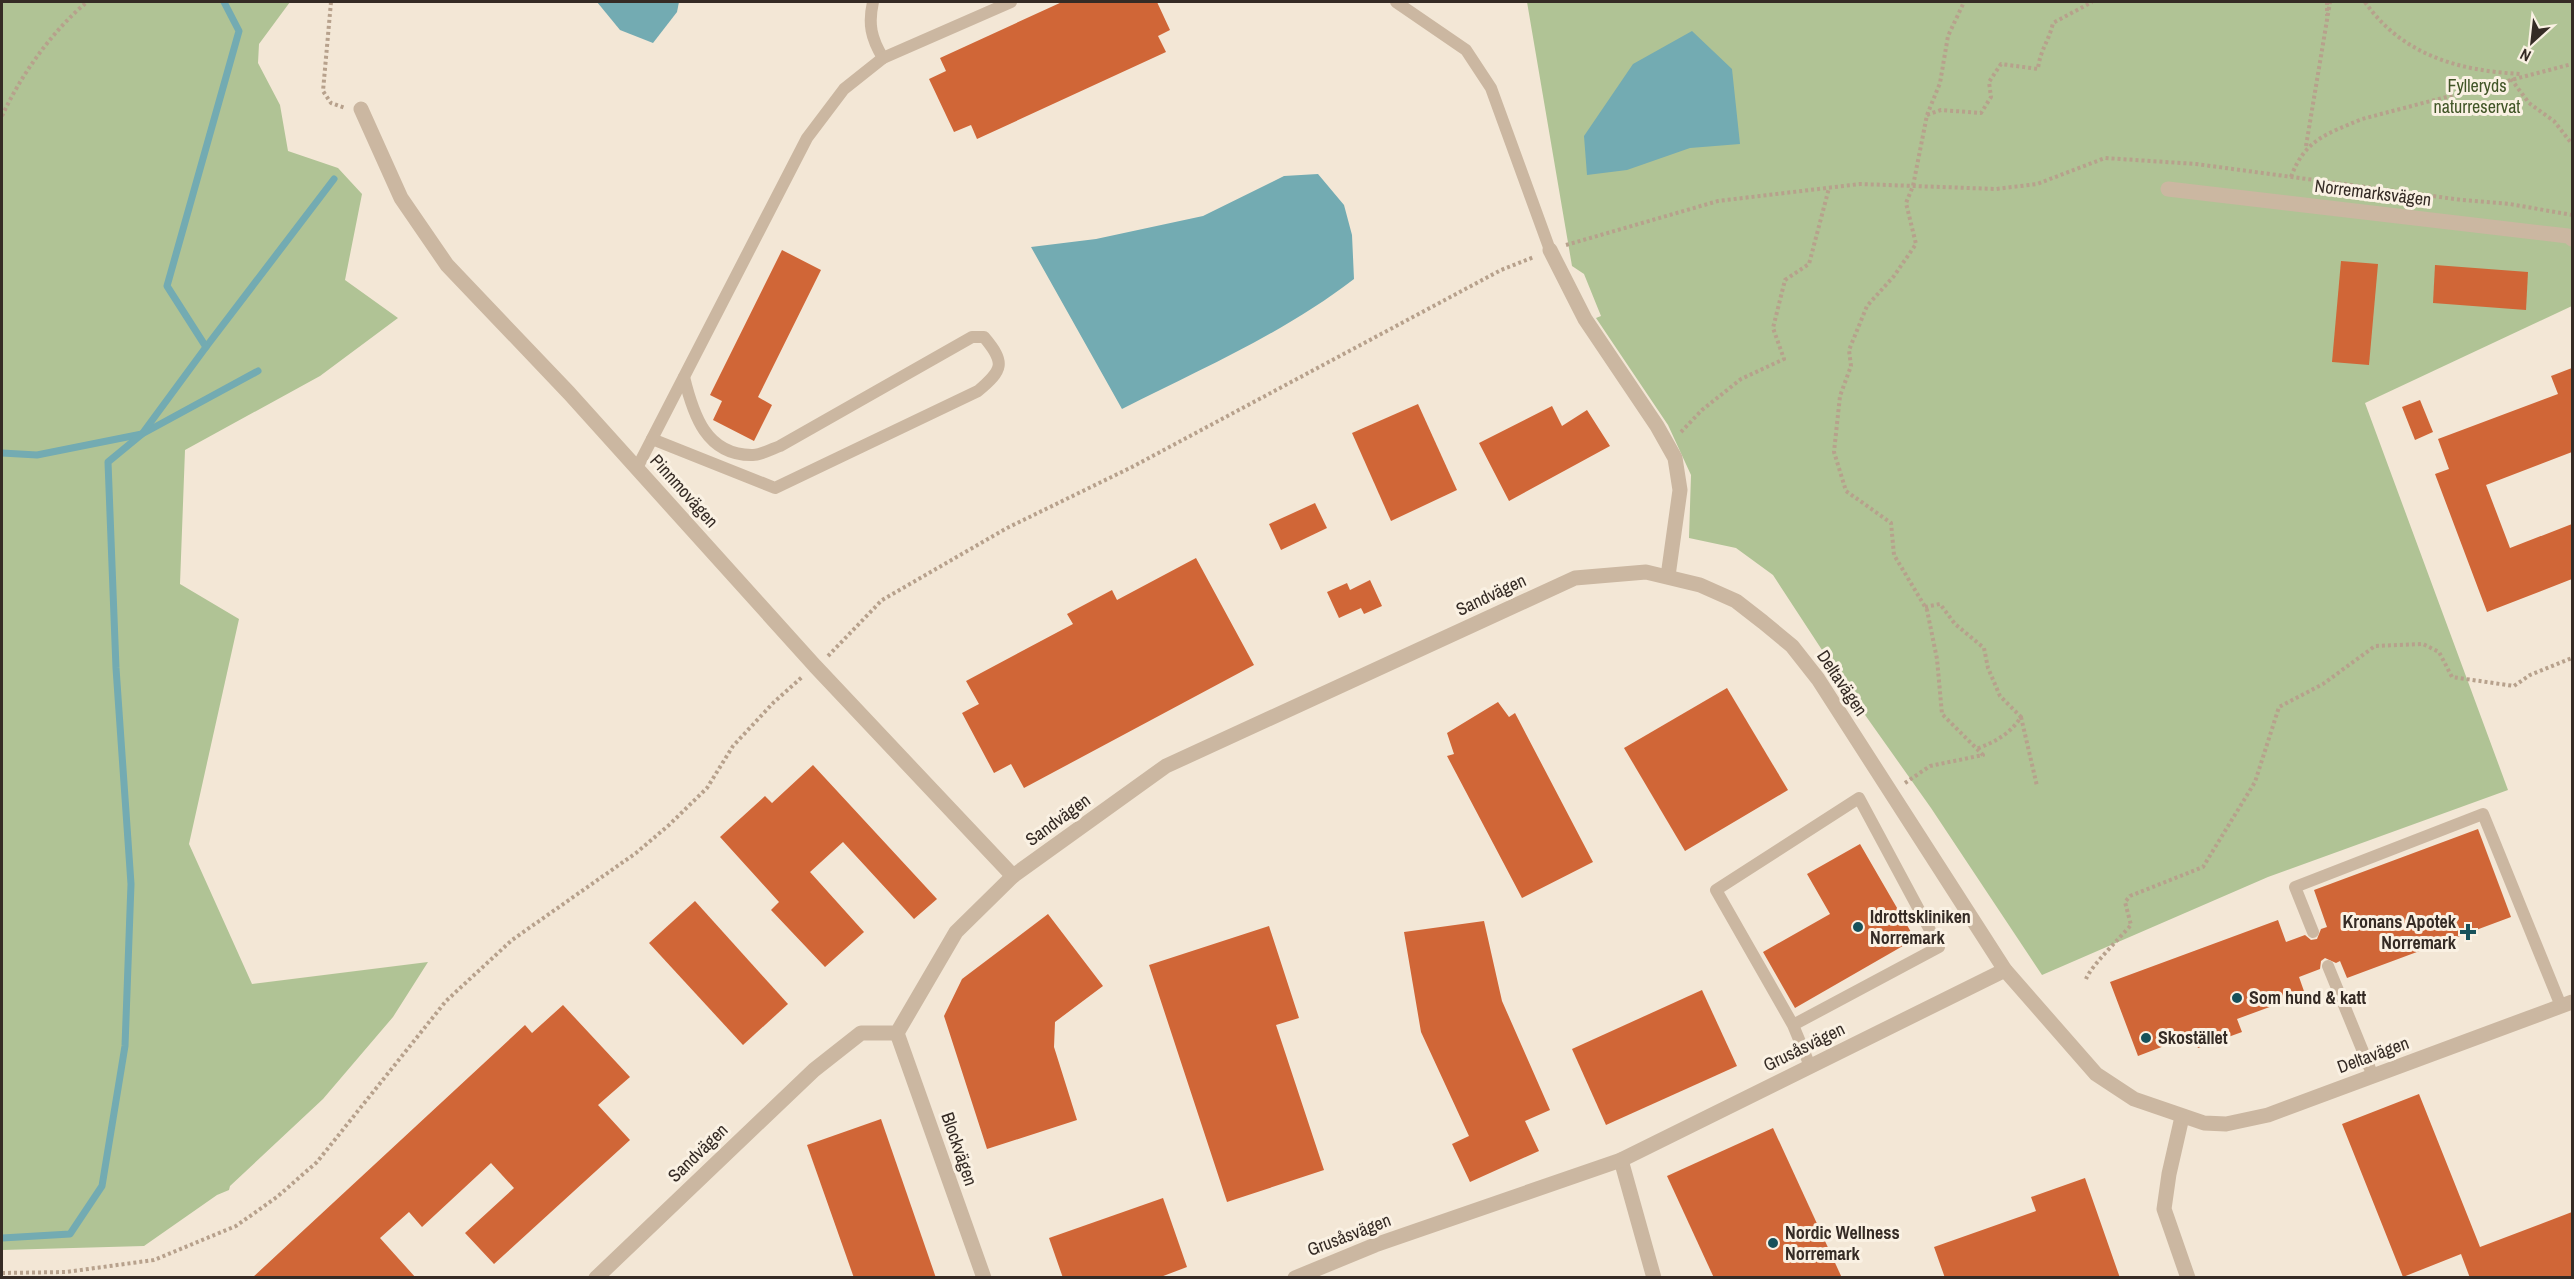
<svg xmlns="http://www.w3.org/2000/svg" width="2574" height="1279" viewBox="0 0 2574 1279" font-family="'Archivo Narrow',sans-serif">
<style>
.green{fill:#b0c395}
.water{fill:#73abb2}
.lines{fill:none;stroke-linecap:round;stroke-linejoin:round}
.stream{stroke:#73abb2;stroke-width:7}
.building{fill:#d06637}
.path{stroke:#b7a18c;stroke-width:4;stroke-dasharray:3 3;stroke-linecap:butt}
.service{stroke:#cbb7a1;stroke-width:12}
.minor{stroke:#cbb7a1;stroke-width:15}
.poi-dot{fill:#17515a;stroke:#faf1e3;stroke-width:2}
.labels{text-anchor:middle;stroke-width:6;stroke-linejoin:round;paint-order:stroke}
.park-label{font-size:18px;fill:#415527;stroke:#faf1e3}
.street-label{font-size:18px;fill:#352b25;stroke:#faf1e3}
.poi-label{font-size:18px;font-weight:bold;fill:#352b25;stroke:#faf1e3;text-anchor:start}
</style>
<rect width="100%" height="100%" fill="#f3e7d6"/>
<!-- green -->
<g class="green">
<polygon points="2,2 290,2 259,44 258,63 280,105 288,151 338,168 362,194 345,280 398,318 320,376 185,450 180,584 239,619 189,844 252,984 428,962 393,1017 323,1099 230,1186 229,1190 217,1195 144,1246 2,1250"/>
<polygon points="1527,2 2572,2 2572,306 2365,403 2508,790 2268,877 2042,975 1931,808 1858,705 1773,575 1736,548 1689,538 1691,475 1668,425 1596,318 1601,316 1584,274 1572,266"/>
</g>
<!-- water -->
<g class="water">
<polygon points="597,2 679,2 677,12 653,43 620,30"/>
<polygon points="1692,31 1732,69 1740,144 1690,148 1627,170 1587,175 1584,136 1633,64"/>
<path d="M1318,174l26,31 8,30 2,44c-70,54 -153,90 -232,130l-91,-162 65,-8 107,-23 81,-40z"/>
</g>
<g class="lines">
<!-- stream -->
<g class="stream">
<polyline points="206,347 334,179"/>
<polyline points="2,453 37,455 142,434 258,371"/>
<polyline points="2,1238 70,1234 102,1186 125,1046 131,884 116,668 108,462 142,434 206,347 167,286 239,31 224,2"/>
</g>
</g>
<!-- building -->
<g class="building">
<polygon points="1062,2 1157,2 1170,30 1158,36 1166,52 977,139 971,125 954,132 929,79 946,71 940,58"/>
<polygon points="782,250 821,270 758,397 772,405 754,441 713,420 722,401 710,395"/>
<polygon points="2341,261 2378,264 2369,365 2332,362"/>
<polygon points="2435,265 2528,272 2526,310 2433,303"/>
<polygon points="2572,368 2572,452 2486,485 2510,548 2572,524 2572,579 2487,612 2435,474 2449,469 2438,439 2558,394 2551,376"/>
<polygon points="2420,400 2433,432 2415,440 2402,407"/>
<polygon points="1418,404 1457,490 1391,521 1352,433"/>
<polygon points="1552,406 1562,426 1587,410 1610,446 1509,501 1479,443"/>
<polygon points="1315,503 1327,528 1281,550 1269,524"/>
<polygon points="1196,558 1254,665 1024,788 1011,764 994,773 962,713 979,704 966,681 1073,624 1067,614 1112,590 1117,600"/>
<polygon points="1370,580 1382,606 1364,614 1361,608 1339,618 1327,592 1347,583 1350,590"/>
<polygon points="1727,688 1788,790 1685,851 1624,748"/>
<polygon points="1498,702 1509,717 1515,713 1593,862 1522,898 1447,756 1454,754 1447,733"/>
<polygon points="813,765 937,899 914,919 843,842 810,872 864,932 825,967 771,910 779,902 720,837 765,796 772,803"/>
<polygon points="2478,829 2511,917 2347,978 2340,961 2336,963 2325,958 2321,961 2320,969 2299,977 2305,994 2237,1019 2242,1032 2198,1048 2193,1035 2138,1056 2110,982 2278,920 2286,942 2305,935 2311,940 2317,939 2321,929 2327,927 2314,890"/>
<polygon points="1860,844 1915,939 1795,1008 1763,952 1830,914 1807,874"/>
<polygon points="695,901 788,1004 743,1045 649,943"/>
<polygon points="1048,914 1103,986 1055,1022 1054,1047 1077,1120 987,1149 944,1016 962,979"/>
<polygon points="1484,921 1502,1001 1550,1110 1525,1121 1539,1151 1470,1182 1452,1144 1469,1136 1421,1032 1404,932"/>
<polygon points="1269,926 1299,1018 1276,1025 1324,1170 1227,1202 1149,965"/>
<polygon points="1702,990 1737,1066 1606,1125 1572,1049"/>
<polygon points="563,1005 630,1077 598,1105 630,1140 494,1264 465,1233 514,1188 491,1163 422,1227 409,1212 380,1238 416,1278 252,1278 525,1025 532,1033"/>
<polygon points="2419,1094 2480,1247 2572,1212 2572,1278 2470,1278 2461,1254 2403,1277 2342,1124"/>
<polygon points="881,1119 936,1278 854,1278 807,1145"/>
<polygon points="1773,1128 1842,1278 1714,1278 1667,1176"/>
<polygon points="2085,1178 2120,1278 1945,1278 1934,1247 2036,1211 2031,1197"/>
<polygon points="1163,1198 1187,1267 1158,1278 1063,1278 1049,1238"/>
</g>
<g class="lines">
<!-- path -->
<g class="path">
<polyline points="331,2 323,91 331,103 345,108"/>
<polyline points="2327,2 2327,16"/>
<path d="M2365,2c37,53 94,69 156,72"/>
<polyline points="2511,79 2529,103 2554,121 2572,144"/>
<path d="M1927,115l14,-5 40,3 10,-16 -2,-15 12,-18 37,5c2,-19 11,-28 15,-46l39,-21"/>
<path d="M2,116c19,-41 50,-85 85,-114"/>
<polyline points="2306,146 2330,2"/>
<path d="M2291,177c14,-38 36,-43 71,-58l210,-55"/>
<polyline points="1566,245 1718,201 1860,184 1996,189 2037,184 2105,158 2196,164 2462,200 2510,204 2572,215"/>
<polyline points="1681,432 1702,410 1741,379 1784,359 1773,328 1785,280 1809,264 1829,188"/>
<path d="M1925,607l15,-3 15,20 29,24 4,20 12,28 21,21c-11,17 -26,25 -45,32"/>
<polyline points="828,656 882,600 1007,528 1132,467 1501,270 1534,257"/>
<polyline points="2021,717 2037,786"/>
<polyline points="1905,783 1930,766 1983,755 1942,714 1937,659 1927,610 1894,555 1891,523 1846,491 1834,452 1840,396 1851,366 1849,350 1867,306 1894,276 1916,244 1906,203 1913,186 1927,115 1940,83 1948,36 1964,2"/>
<path d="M2086,979c5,-13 33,-40 45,-54l-6,-23 5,-6 73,-29 52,-85 24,-75 44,-23 52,-38 48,-2 16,8 13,25 62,9 16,-11 42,-17"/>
<polyline points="2,1273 66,1272 154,1260 236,1226 277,1197 317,1162 446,1001 512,940 636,853 669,825 707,788 733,746 774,702 802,677"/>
</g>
<!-- service -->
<g class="service">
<path d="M873,2c-5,22 -2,36 10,56"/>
<polyline points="1396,2 1466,50 1491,88 1550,250"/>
<path d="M652,439l123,49 203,-97c25,-21 28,-28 6,-54h-12l-192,109c-8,3 -19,9 -27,9 -47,1 -60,-41 -69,-78"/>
<polyline points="637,468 807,138 844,89 883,58 1011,2"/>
<polyline points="2313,932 2295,887 2483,814 2561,1006"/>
<polyline points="2328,966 2373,1076"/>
<polyline points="1793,1025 1939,947 1859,798 1716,890 1793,1025 1810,1066"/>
</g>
<!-- minor -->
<g class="minor">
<polyline points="361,109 401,198 447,265 569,393 815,666 1013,876"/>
<polyline points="2168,189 2568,236 2572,239"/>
<polyline points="1550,250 1585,319 1657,426 1675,458 1680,490 1668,576"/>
<polyline points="897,1033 984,1278"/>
<polyline points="2182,1117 2169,1174 2164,1209 2188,1278"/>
<polyline points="1621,1160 1654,1278"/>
<polyline points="596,1278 814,1070 861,1033 897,1033 956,932 1013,876 1166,766 1575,578 1646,572 1700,585 1736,601 1763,622 1792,646 1818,679 2005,970 2096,1074 2134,1099 2204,1123 2226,1124 2268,1115 2572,1002"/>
<polyline points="1295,1278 1375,1245 1621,1160 2005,970"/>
</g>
</g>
<!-- markers -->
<g class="poi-dot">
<circle cx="1858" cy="927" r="6"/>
<path d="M2465 923h6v6h6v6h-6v6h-6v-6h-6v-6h6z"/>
<circle cx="2237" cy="998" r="6"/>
<circle cx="2146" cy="1038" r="6"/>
<circle cx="1773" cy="1243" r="6"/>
</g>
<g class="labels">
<!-- park labels -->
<g class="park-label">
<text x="2477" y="92">Fylleryds<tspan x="2477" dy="21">naturreservat</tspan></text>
</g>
<!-- street labels -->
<g class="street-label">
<text transform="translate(2373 193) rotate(7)" y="6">Norremarksvägen</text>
<text transform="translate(684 491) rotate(48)" y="6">Pinnmovägen</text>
<text transform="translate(1491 595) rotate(-25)" y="6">Sandvägen</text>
<text transform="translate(1842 683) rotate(56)" y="6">Deltavägen</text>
<text transform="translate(1058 820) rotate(-36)" y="6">Sandvägen</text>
<text transform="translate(1804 1047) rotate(-26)" y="6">Grusåsvägen</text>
<text transform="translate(2373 1055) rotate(-20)" y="6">Deltavägen</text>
<text transform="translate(959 1149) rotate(71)" y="6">Blockvägen</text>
<text transform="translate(698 1153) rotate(-44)" y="6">Sandvägen</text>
<text transform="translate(1349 1235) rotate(-21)" y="6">Grusåsvägen</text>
</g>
<!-- poi labels -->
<g class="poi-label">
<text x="1870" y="923">Idrottskliniken<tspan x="1870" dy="21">Norremark</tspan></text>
<text x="2456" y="928" text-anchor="end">Kronans Apotek<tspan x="2456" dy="21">Norremark</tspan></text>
<text x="2249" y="1004">Som hund &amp; katt</text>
<text x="2158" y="1044">Skostället</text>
<text x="1785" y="1239">Nordic Wellness<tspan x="1785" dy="21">Norremark</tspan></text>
</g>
</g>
<!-- border -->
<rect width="2574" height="1279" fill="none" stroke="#352b25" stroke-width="6"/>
<!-- north arrow -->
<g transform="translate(2532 42) rotate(207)" stroke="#faf1e3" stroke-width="4.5" paint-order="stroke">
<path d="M0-4.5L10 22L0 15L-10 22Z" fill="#352b25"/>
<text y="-9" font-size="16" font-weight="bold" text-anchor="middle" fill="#352b25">N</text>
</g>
</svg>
